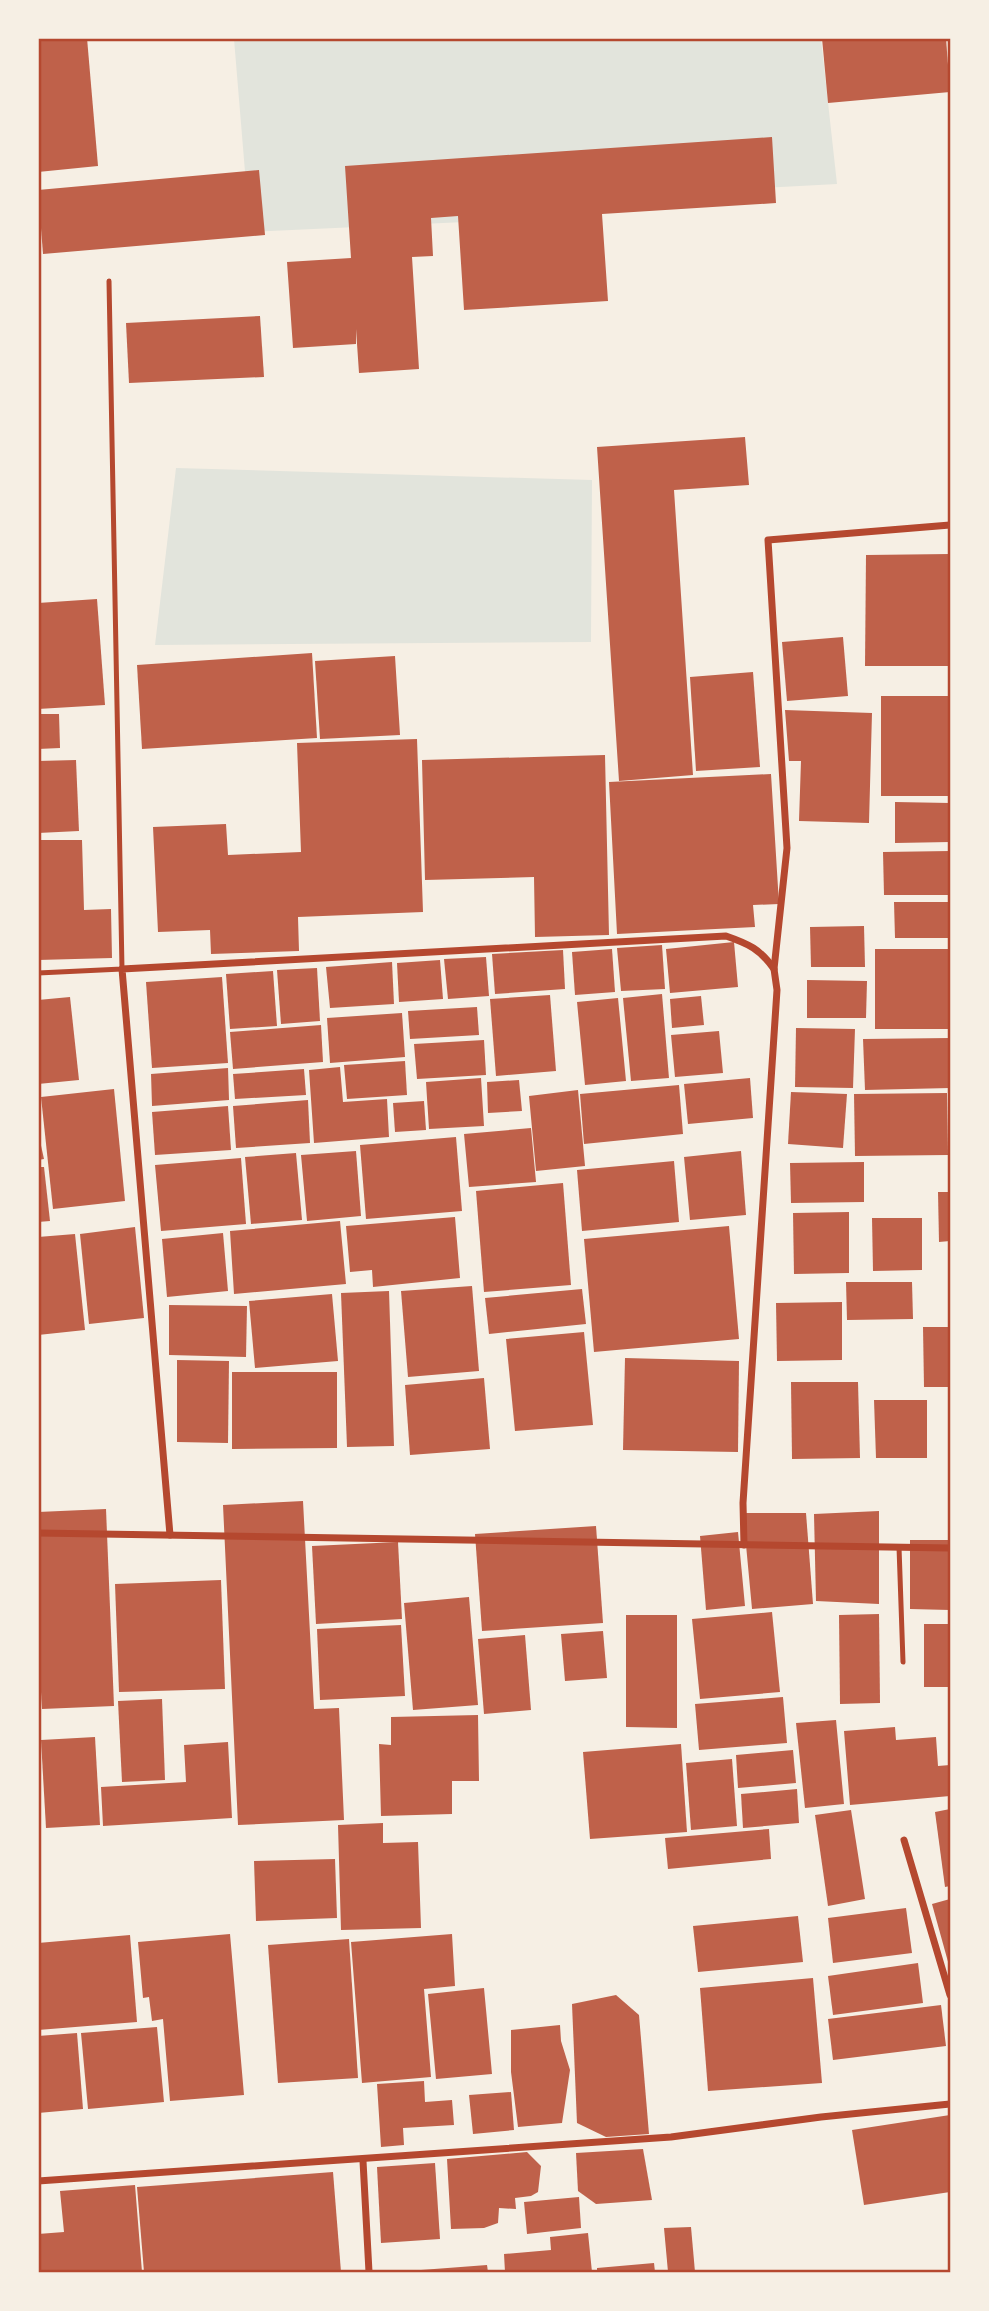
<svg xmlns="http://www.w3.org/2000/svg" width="989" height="2311" viewBox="0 0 989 2311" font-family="Quicksand,sans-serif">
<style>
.green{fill:#e2e4dc}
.building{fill:#bf614a}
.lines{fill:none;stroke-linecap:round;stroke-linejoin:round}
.service{stroke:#b5482f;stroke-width:5}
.minor{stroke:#b5482f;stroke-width:7}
.neatline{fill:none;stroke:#b5482f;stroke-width:2.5}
</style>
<rect width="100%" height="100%" fill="#f6efe4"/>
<!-- green -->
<g class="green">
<polygon points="234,39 821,39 837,184 507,202 508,220 250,232"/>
<polygon points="176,468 592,480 591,642 155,645"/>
</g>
<!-- building -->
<g class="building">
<polygon points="38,38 87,38 98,166 38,172"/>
<polygon points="822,38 946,38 950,92 828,103"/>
<polygon points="772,137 776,203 602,214 608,301 464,310 458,216 431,218 433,256 412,257 419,369 359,373 356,329 356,344 293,348 287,262 351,258 345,166"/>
<polygon points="259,170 265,235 43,254 38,190"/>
<polygon points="260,316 264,377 129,383 126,323"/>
<polygon points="745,437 749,485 674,490 693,775 619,781 597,447"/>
<polygon points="950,554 950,666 865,666 866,555"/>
<polygon points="97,599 105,705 38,709 38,603"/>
<polygon points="843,637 848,696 787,701 782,642"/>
<polygon points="312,653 317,738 142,749 137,665"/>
<polygon points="395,656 400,735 320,739 315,661"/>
<polygon points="753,672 760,767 696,771 690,677"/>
<rect x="881" y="696" width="69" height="100"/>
<polygon points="785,710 872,713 869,823 799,821 801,761 789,761"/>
<polygon points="38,714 59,714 60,748 38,749"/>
<polygon points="417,739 423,912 298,917 299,951 211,954 210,930 158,932 153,827 226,824 228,855 301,852 297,743"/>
<polygon points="605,755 609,935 535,937 534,877 425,880 422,760"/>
<polygon points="76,760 79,831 38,833 38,761"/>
<polygon points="771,774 779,904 753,905 755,927 617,934 609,782"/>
<polygon points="895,802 950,803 950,842 895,843"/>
<polygon points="38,840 82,840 84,910 111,909 112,958 38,960"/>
<polygon points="950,851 950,895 884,895 883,852"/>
<polygon points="894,902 950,902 950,938 895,938"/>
<polygon points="864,926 865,967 811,967 810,927"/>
<polygon points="734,942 738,987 670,993 666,949"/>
<polygon points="662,945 665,989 621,991 617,948"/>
<polygon points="612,949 615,992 575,995 572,952"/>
<rect x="875" y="949" width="75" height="80"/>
<polygon points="563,950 565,989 495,994 492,954"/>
<polygon points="486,957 489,996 448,999 444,959"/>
<polygon points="440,960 443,999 399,1002 397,963"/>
<polygon points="392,962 394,1004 330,1008 326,967"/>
<polygon points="317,968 320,1021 281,1024 277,970"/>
<polygon points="273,971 277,1026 230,1029 226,974"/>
<polygon points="222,977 228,1063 152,1068 146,982"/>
<polygon points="807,980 867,981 866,1018 807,1018"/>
<polygon points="662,994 669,1078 631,1081 623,998"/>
<polygon points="550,995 556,1071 496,1076 490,999"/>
<polygon points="701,996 704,1025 672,1028 670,999"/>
<polygon points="70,997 79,1080 38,1084 38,1000"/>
<polygon points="618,998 626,1081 585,1085 577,1002"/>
<polygon points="477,1007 479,1035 410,1039 408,1011"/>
<polygon points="402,1013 405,1057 330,1063 327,1018"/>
<polygon points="321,1025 323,1062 233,1069 230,1032"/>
<polygon points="796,1028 855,1029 853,1088 795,1087"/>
<polygon points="719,1031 723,1073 675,1077 671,1035"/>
<polygon points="950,1038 950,1088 865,1090 863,1039"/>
<polygon points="484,1040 486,1075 417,1079 414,1044"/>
<polygon points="405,1061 407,1095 347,1099 344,1065"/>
<polygon points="340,1067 343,1102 387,1099 389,1137 314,1143 309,1070"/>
<polygon points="228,1068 229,1100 152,1106 151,1074"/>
<polygon points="304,1069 306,1095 235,1099 233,1074"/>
<polygon points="481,1078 484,1126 429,1129 426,1082"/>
<polygon points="750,1078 753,1118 688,1124 684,1084"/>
<polygon points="519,1080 522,1111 488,1113 487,1082"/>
<polygon points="679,1085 683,1134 584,1144 580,1094"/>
<polygon points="114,1089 125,1201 53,1209 41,1097"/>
<polygon points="578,1090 585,1166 536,1171 529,1096"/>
<polygon points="791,1092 847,1094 843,1148 788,1144"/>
<polygon points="947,1093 948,1155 855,1156 854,1094"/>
<polygon points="308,1100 310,1143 236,1148 233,1106"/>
<polygon points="424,1101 426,1130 395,1132 393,1103"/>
<polygon points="228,1106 231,1150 155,1155 152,1112"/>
<polygon points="531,1128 536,1182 469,1187 464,1134"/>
<polygon points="38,1132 44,1159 38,1160"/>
<polygon points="456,1137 462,1211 366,1219 360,1145"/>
<polygon points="356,1151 361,1216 307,1221 301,1155"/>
<polygon points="741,1151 746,1215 690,1220 684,1157"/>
<polygon points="296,1153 302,1220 251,1224 245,1157"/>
<polygon points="241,1158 246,1224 161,1231 155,1165"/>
<polygon points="674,1161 679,1222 582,1231 577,1170"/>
<polygon points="864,1162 864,1202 791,1203 790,1163"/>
<polygon points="38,1167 44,1167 50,1221 38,1222"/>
<polygon points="563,1183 571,1285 484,1292 476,1191"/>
<polygon points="938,1192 950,1192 950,1241 939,1242"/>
<polygon points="849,1212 849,1273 794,1274 793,1213"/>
<polygon points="455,1217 460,1278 373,1287 372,1270 350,1272 346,1226"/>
<polygon points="872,1218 922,1218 922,1270 873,1271"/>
<polygon points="340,1221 346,1284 234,1294 230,1231"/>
<polygon points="729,1226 739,1339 594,1352 584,1239"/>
<polygon points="135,1227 144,1318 89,1324 80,1234"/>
<polygon points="223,1233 228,1291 167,1297 162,1239"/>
<polygon points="75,1234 85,1330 38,1335 38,1237"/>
<polygon points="846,1282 912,1282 913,1319 847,1320"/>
<polygon points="472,1286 479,1371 408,1377 401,1291"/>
<polygon points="582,1289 586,1324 489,1334 485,1298"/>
<polygon points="389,1291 394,1446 347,1447 341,1293"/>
<polygon points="332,1294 338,1361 255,1368 249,1301"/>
<polygon points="842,1302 842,1360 777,1361 776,1303"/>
<polygon points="169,1305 247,1306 246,1357 169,1355"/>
<polygon points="923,1327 950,1327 950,1387 924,1387"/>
<polygon points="584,1332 593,1425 515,1431 506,1339"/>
<polygon points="625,1358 739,1361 738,1452 623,1450"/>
<polygon points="177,1360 229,1361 228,1443 177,1442"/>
<polygon points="232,1372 337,1372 337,1448 232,1449"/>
<polygon points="484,1378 490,1449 410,1455 405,1385"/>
<polygon points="791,1382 858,1382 860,1458 792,1459"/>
<polygon points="874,1400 927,1400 927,1458 876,1458"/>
<polygon points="303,1501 314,1709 339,1708 344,1820 238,1825 223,1505"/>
<polygon points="106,1509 114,1706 42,1709 38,1642 38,1512"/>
<polygon points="879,1511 879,1604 816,1601 814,1514"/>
<polygon points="743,1513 806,1513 813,1604 752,1609"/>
<polygon points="596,1526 603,1623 482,1631 475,1534"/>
<polygon points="738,1532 745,1606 706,1610 700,1536"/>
<polygon points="910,1540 950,1540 950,1610 910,1609"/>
<polygon points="398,1542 402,1619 316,1624 312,1546"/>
<polygon points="221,1580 225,1689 119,1692 115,1584"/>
<polygon points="469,1597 478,1705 413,1710 404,1603"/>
<polygon points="772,1612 780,1692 700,1699 692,1619"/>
<polygon points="879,1614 880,1703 840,1704 839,1615"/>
<polygon points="626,1615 677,1615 677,1728 626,1727"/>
<rect x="924" y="1624" width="26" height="63"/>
<polygon points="401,1625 405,1696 320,1700 317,1629"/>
<polygon points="603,1631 607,1678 565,1681 561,1634"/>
<polygon points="525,1635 531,1710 484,1714 478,1639"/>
<polygon points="783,1697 787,1743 699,1750 695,1704"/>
<polygon points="162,1699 165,1780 122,1782 118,1701"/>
<polygon points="478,1715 479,1781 452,1781 452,1814 381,1816 379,1744 391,1745 391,1717"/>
<polygon points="836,1720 844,1804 805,1808 796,1723"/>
<polygon points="895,1727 896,1740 936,1737 938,1766 950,1765 950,1796 850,1805 844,1731"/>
<polygon points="95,1737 100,1825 46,1828 41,1740"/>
<polygon points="228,1742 232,1818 103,1826 101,1787 186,1782 184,1745"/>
<polygon points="681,1744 687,1832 590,1839 583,1752"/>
<polygon points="793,1750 796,1783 738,1788 736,1755"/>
<polygon points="732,1759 737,1826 691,1830 686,1763"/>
<polygon points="797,1789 799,1823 743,1828 741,1794"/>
<polygon points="950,1809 950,1886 945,1887 935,1812"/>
<polygon points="851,1810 865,1899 828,1906 815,1815"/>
<polygon points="383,1823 383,1843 418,1842 421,1928 341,1930 338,1825"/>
<polygon points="769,1829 771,1859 668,1869 665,1838"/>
<polygon points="335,1859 337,1918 256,1921 254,1861"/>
<polygon points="950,1899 950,1969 932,1904"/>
<polygon points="906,1908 912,1953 833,1963 828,1918"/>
<polygon points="798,1916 803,1962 698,1972 693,1926"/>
<polygon points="230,1934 244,2095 170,2101 163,2019 152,2021 149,1997 143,1998 138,1942"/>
<polygon points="452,1934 455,1986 424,1989 431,2077 362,2083 351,1942"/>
<polygon points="130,1935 137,2022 38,2030 38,1943"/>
<polygon points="349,1939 358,2078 278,2083 268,1945"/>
<polygon points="918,1963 923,2003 833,2015 828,1976"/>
<polygon points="813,1978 822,2083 708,2091 700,1988"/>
<polygon points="484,1988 492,2074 436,2079 428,1994"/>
<polygon points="616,1995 639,2015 649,2134 606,2137 577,2123 572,2004"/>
<polygon points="941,2005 946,2046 833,2060 828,2019"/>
<polygon points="560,2025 561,2041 570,2070 562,2123 518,2127 511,2072 511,2030"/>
<polygon points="157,2027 164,2102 88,2109 81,2033"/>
<polygon points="77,2033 83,2109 38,2113 38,2036"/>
<polygon points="424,2081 425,2102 452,2100 454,2125 403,2128 404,2145 381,2147 377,2084"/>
<polygon points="511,2092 514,2130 473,2134 469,2095"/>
<polygon points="950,2115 950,2192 864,2205 852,2130"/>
<polygon points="643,2149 652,2200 596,2204 578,2191 576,2153"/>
<polygon points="527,2152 541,2166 538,2192 531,2196 515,2198 516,2209 499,2208 498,2223 484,2228 451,2229 447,2159"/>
<polygon points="435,2163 440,2239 381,2243 377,2167"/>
<polygon points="333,2172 341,2272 144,2272 137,2187"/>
<polygon points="135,2185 142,2272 38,2272 38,2234 64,2232 60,2191"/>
<polygon points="579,2197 581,2228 527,2234 524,2202"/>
<polygon points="691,2227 695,2272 668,2272 664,2228"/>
<polygon points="588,2233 592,2272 505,2272 504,2254 551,2250 550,2237"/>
<polygon points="654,2263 655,2272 597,2272 597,2268"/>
<polygon points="487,2265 488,2272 421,2272 421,2270"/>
</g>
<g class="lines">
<!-- service -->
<g class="service">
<polyline points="38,973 122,969 109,281"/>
<polyline points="899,1547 903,1662"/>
</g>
<!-- minor -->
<g class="minor">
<polyline points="38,1533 950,1548"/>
<path d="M170,1535l-48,-566 604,-33c23,8 34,13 48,33"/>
<polyline points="744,1545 743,1503 777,990 774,969 787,848 768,540 950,525"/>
<polyline points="904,1840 950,1995"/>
<polyline points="363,2161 369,2272"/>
<polyline points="38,2181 671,2137 821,2117 950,2104"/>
</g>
</g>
<!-- border -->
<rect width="989" height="2311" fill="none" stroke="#f6efe4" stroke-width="80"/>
<rect x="40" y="40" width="909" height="2231" class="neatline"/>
</svg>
